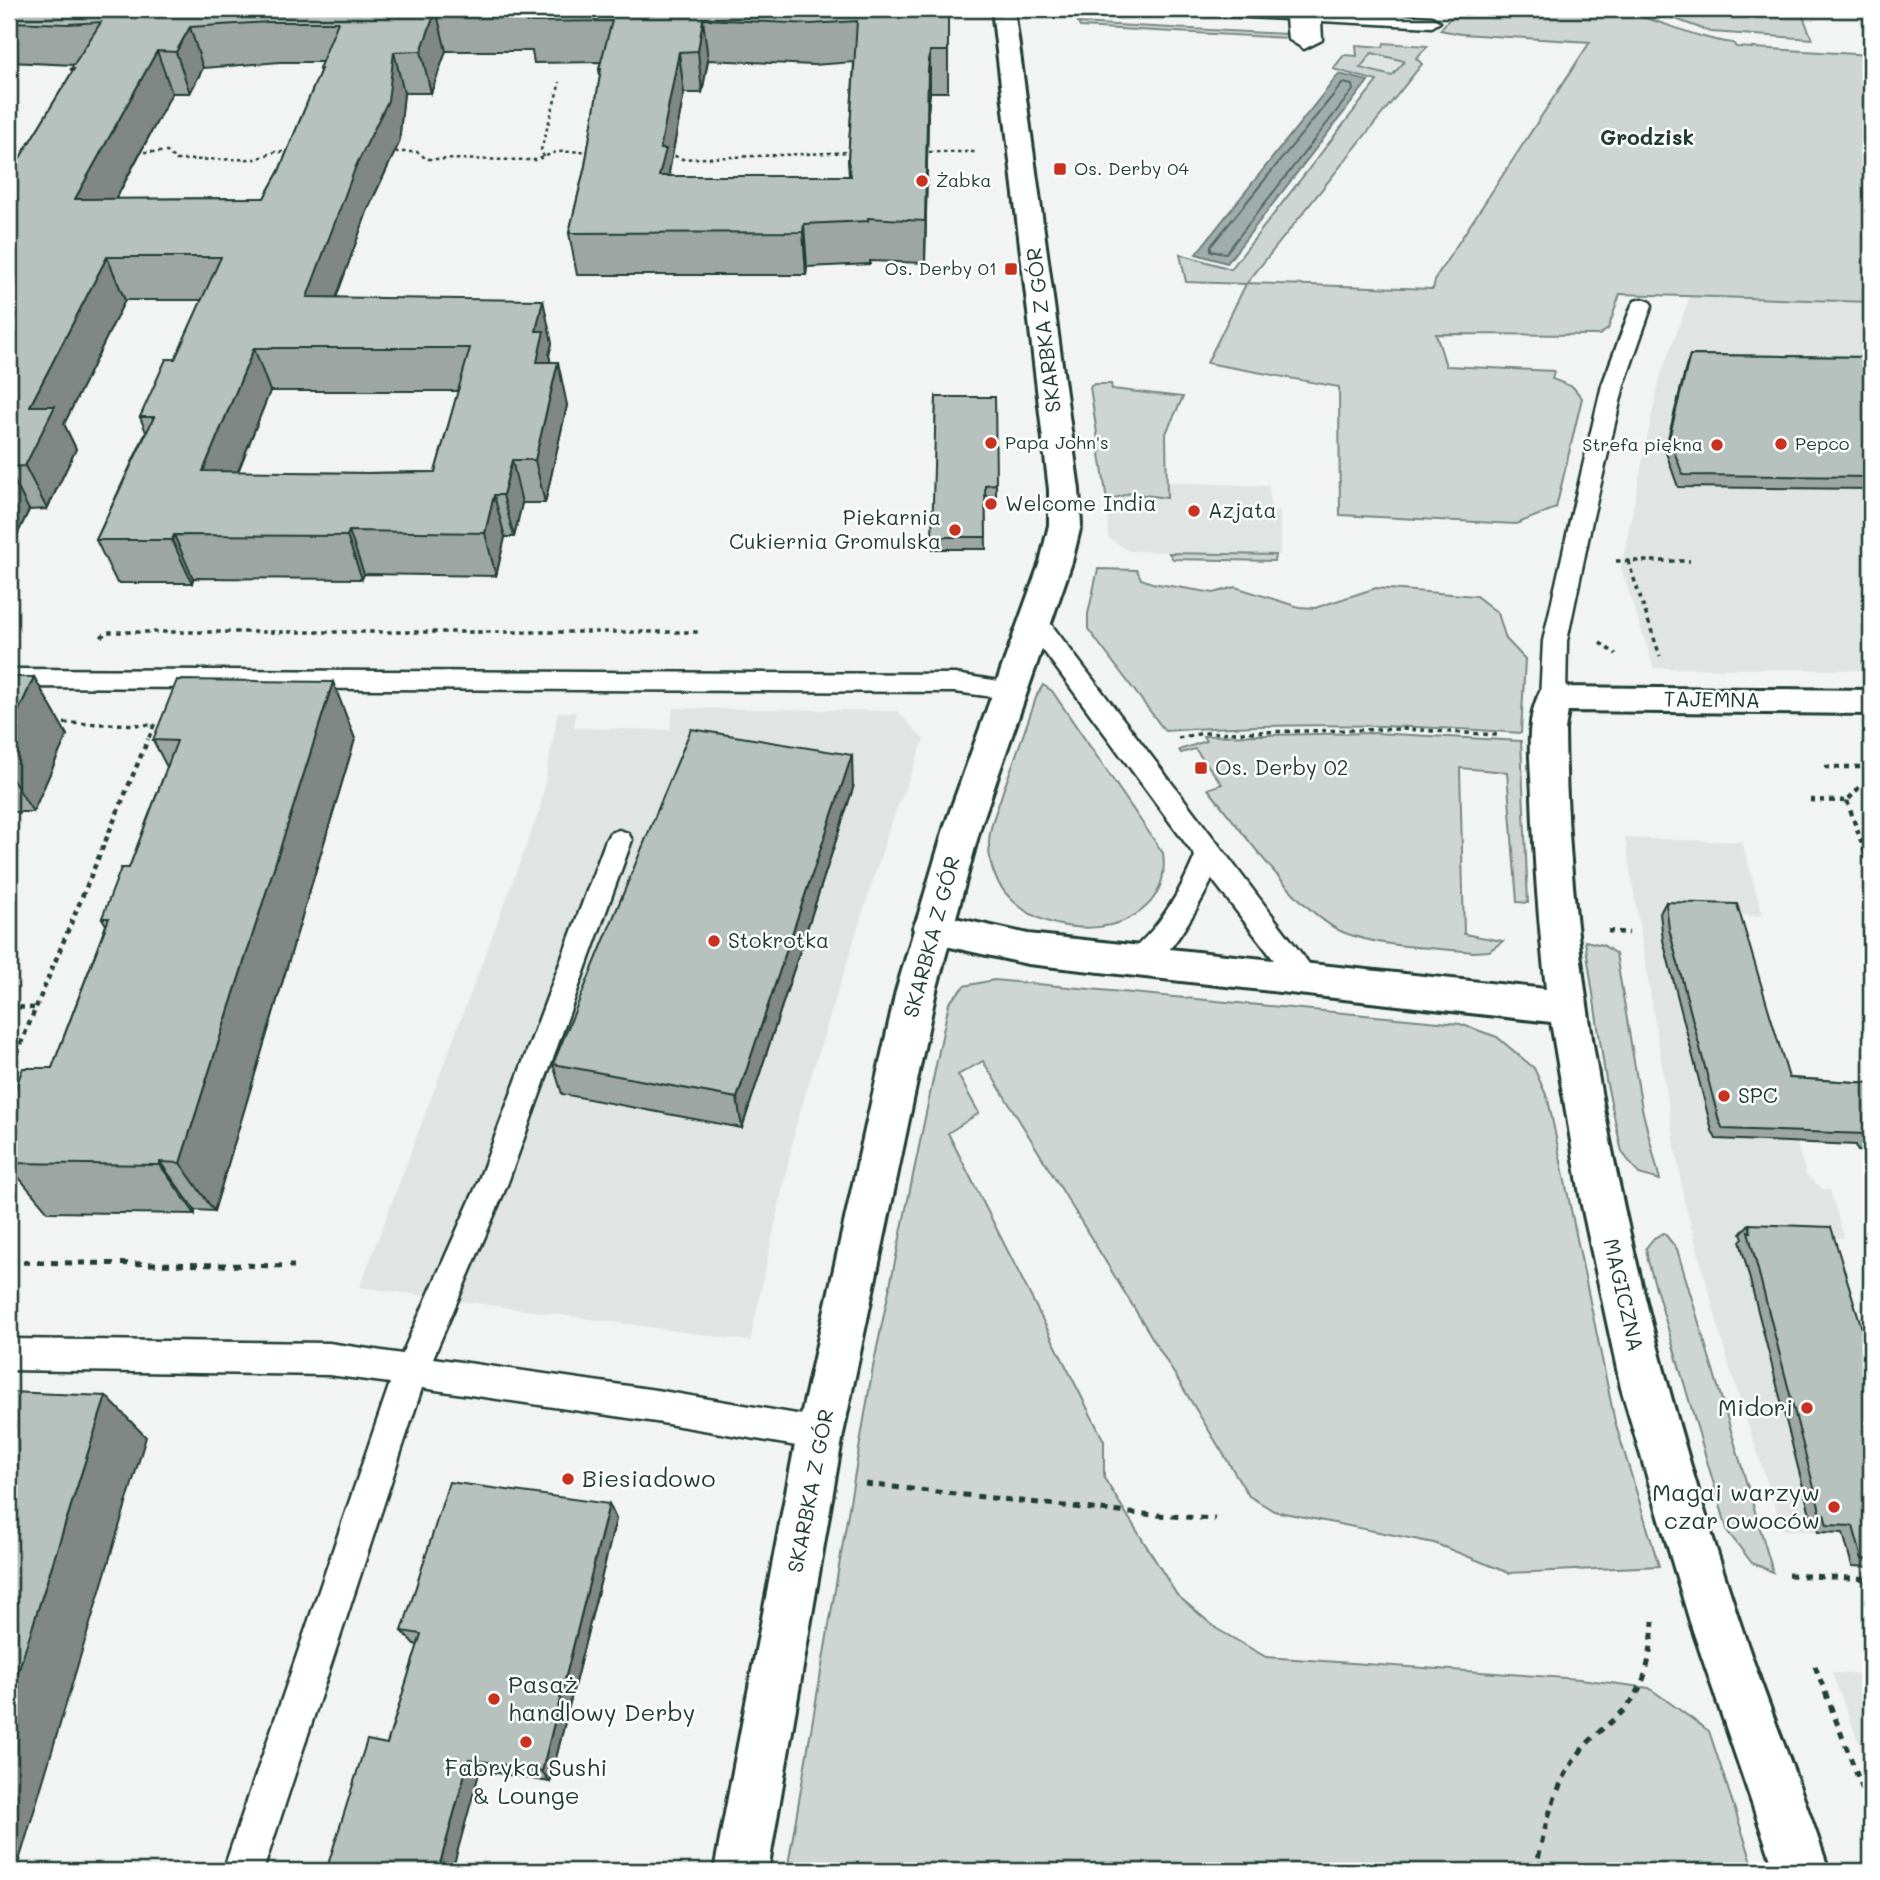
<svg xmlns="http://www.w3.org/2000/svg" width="1880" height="1880" viewBox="0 0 1880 1880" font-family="Mali,sans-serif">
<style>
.built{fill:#e0e4e3}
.green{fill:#ced5d3;stroke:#768984;stroke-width:2;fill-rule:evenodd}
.water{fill:#a1adaa;stroke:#6d807b;stroke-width:2}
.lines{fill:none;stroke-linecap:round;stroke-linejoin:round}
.shore{stroke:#536a63;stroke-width:2}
.lane-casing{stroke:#1f3d34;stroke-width:5}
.street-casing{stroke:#1f3d34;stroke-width:6}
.secondary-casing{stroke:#1f3d34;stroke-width:6}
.path-far3{stroke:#1f3d34;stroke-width:2.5;stroke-dasharray:3.5 3.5;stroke-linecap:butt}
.path-far2{stroke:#1f3d34;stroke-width:3.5;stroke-dasharray:4.5 4.5;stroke-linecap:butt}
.path-far1{stroke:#1f3d34;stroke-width:4.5;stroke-dasharray:5 5;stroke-linecap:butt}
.path{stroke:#1f3d34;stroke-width:5;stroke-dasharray:7 7;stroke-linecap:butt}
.lane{fill:#fff;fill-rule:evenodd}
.street{fill:#fff;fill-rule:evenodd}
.secondary{fill:#fff;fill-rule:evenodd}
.wall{fill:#9da6a3;stroke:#1f3d34;stroke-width:2;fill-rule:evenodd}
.shaded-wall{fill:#808784;stroke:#1f3d34;stroke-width:2}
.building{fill:#b7c1bd;stroke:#1f3d34;stroke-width:2;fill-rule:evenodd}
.poi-dot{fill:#c8321e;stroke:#fff;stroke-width:2.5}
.labels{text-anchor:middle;stroke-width:5;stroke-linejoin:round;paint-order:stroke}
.far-poi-label{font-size:18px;fill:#1f3d34;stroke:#fff;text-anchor:start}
.far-quarter-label{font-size:21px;font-weight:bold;fill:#1f3d34;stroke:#fff}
.street-label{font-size:21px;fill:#1f3d34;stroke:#fff}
.poi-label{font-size:21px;fill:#1f3d34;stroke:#fff;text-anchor:start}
.near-poi-label{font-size:24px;fill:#1f3d34;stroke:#fff;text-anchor:end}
</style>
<rect width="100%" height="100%" fill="#f2f3f3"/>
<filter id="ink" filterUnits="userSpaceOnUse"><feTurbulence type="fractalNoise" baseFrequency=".0143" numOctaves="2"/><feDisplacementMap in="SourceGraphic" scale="14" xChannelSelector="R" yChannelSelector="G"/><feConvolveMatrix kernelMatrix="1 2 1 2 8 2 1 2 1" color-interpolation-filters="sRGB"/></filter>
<g filter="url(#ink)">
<!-- built -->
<g class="built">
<polygon points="1372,53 1404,61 1392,77 1359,68"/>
<polygon points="1690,296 1871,302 1871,670 1654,668 1621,568 1659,380"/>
<polygon points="1168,482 1269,486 1271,512 1280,512 1280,555 1129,551 1108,537 1107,501 1130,493 1166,498"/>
<polygon points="673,708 897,711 924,740 890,826 797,1121 750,1341 360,1287 540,809 558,712 576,712 574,728 670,730"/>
<polygon points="1625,838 1742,842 1763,916 1731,915 1806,1175 1824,1190 1830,1190 1844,1238 1824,1237 1871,1396 1871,1567 1852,1566 1843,1533 1783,1530 1729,1366 1684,1200"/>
<polygon points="1832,1673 1871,1674 1871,1774"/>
</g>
<!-- green -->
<g class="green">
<path d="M1542,9c31,0 62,-1 92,6 34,8 64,24 99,28l3,4 135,8v247l-251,-8 -12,35 -9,6 -163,-1 10,32 108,5 -2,8 21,8 9,11 -26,110 -40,16 -176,-9 -1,-128 -132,-24 39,-79 -60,-2 -6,-28 51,15 146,-188 -44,-12 11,-14 13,1 -1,-11 27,2 1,-4 44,3 -12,12 6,6 -175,219 186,6 3,-12 154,-235 -129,-8 -21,-4 10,-12zM1372,53l32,8v1l-12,14 -32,-8z"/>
<polygon points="1648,9 1800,9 1812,39 1711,32"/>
<polygon points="1078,23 1287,34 1288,38 1080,27"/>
<polygon points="1094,384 1111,384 1112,389 1183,397 1166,433 1167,498 1130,493 1107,501 1090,387"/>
<polygon points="1169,553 1275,555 1274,561 1173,559"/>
<path d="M1098,569l39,1 4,9 11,4 62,10 21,-6 64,20 16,1 61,-20 100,8 22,17 8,26 19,20 -4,74c-118,-9 -238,-11 -356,-2l-77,-102v-15z"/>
<path d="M1043,685l9,6 111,162c14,104 -176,98 -174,-10 0,-18 9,-35 14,-52 12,-32 23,-64 34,-96z"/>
<path d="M1374,733l147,8 7,162 -11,-1 -10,-130 -47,-4 4,166 39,7 -14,10 -16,1c-41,-5 -89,-4 -128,-19 -44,-17 -105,-105 -137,-144l14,-5 -27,-35 -14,4 -2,-3 27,-9 -3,-5z"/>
<polygon points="1585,941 1603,945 1616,954 1642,1109 1660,1180 1639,1174 1622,1152 1606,1080"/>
<polygon points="994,980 1460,1024 1497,1037 1534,1068 1548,1099 1615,1422 1659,1566 1509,1573 1434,1543 1274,1511 1249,1496 983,1061 958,1075 979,1113 948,1133 1104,1441 1104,1478 1177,1595 1217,1629 1266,1657 1580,1679 1649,1688 1709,1731 1755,1871 787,1871 873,1367 949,1003 964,986"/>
<polygon points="1664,1233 1677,1249 1773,1572 1752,1563 1728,1532 1648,1261 1646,1248 1654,1238"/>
</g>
<!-- water -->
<polygon class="water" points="1339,74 1368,81 1227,263 1196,254"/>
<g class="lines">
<!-- shore -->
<polygon class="shore" points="1343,83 1352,85 1353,90 1226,253 1211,251 1211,246"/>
<defs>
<g id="lane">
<polygon points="1188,9 1294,9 1432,17 1440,22 1432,27 1321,21 1322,40 1304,49 1288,39 1286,19 1196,14"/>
<polygon points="1642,299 1649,301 1652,305 1624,385 1592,521 1567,641 1566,699 1562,705 1553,708 1544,705 1540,699 1543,641 1570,521 1602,385 1632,305 1635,301"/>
<path d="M1035,613l9,2 272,358 4,8 -4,8 -10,4 -10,-4 -84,-110c-9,21 -50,94 -73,95 -2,0 -10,-2 -11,-3l-4,-8c7,-13 19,-22 29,-34 18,-22 31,-46 42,-73l-169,-229 -3,-6 3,-6z"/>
<polygon points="9,669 955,674 1018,684 1021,690 1018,696 1009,699 955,692 9,687"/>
<polygon points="619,830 628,833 632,840 507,1185 433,1358 656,1390 820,1418 832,1422 837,1434 832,1446 820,1450 656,1422 422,1388 263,1871 223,1871 390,1383 329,1375 9,1370 9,1339 329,1343 402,1354 477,1185 606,840 610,833"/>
</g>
<path id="street" d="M1553,687l318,3v24l-303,-3 -3,18c3,300 81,608 174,891 28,85 63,167 90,251h-54l-85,-249 -69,-234 -40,-187 -30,-179 -523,-58 -96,-21 -14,-4 -5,-11 5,-11 14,-4 96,21 518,55c-7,-64 -12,-128 -14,-193 -1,-33 -8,-76 9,-106z"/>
<polygon id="secondary" points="992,9 1014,9 1079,490 1081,525 1072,562 981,825 936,991 843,1434 768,1871 714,1871 797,1434 896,991 945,825 1040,562 1049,525 1049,490"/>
</defs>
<!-- lane casing -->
<use href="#lane" class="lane-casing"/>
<!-- street casing -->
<use href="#street" class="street-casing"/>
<!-- secondary casing -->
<use href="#secondary" class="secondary-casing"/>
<!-- path-far3 -->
<g class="path-far3">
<polyline points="1658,19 1666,9"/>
<polyline points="137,152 167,152 176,160 256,159 275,152 292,152"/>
<polyline points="388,152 417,152 427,159 536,160 556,152 593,151"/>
<polyline points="922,152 976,152"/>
<polyline points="668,153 682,159 854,152"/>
<polyline points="544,157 541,150 560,82"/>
<polyline points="9,158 18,153 27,153"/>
</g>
<!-- path-far2 -->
<g class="path-far2">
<polyline points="1616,561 1690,561"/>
<polyline points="1628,561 1660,656"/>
<polyline points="101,637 107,632 701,632"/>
<polyline points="1600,643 1616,654"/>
<polyline points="55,723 154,725 148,740"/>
<polyline points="1178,738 1204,733 1404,729 1497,735"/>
</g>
<!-- path-far1 -->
<g class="path-far1">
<polyline points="1825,767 1871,767"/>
<polyline points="1810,800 1847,801 1861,785 1871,785"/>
<polyline points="1847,801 1871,869"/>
<polyline points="1608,931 1629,933"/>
<polyline points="9,1007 36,1008"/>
<polyline points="9,1072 148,739"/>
</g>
<!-- path -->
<g class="path">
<polyline points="9,1262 294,1266"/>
<polyline points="865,1484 1129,1513 1215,1519"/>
<polyline points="1788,1575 1871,1579"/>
<polyline points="1815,1666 1871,1811"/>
<path d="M1536,1871c7,-40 17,-82 41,-115 12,-17 27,-28 43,-42 27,-24 31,-59 33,-93"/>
</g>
<!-- lane -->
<use href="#lane" class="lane"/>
<!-- street -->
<use href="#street" class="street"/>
<!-- secondary -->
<use href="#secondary" class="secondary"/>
</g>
<!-- wall -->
<g class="wall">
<path d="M9,9h939v83h-18l-2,20 -3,151 -55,-2v3l-63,3 -1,8h-229l-8,-42 16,-67 15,-89 -1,-8 2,-7 -67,1 -2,-12h-86l-15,42h-27l-5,50 -31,66 -32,88 216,46 -3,12 1,7 17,43 -22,98h-23l-8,34h-9l-9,39 -132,-2 -2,5 -169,-1 -1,5h-75l-21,-43 50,-108 -6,-15 35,-58 27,-59h-77l-61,124 12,25 -29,60 -18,1 -14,29h-6v-363l63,-104 -1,-3 3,-4 -65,-3zM708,60l105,5 41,-3 -6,99 1,15h-179l-1,-4 15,-79h18zM280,62h42l-3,7 1,3 -41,99 -15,27 -148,1 56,-106h18l13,-25zM270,391h188l-23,81 -68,1 -129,-1z"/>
<polygon points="1690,355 1871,357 1871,489 1678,487 1665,450 1686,367"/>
<polygon points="936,397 996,484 996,496 985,496 986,549 933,549"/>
<polygon points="9,677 34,677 67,735 33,812 9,812"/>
<polygon points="333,682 355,739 214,1211 195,1210 195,1214 48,1212 9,1166 9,1156 12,1147 9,1143 9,1105 52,1068 106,925 102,918 129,868 167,767 153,740"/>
<polygon points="853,788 742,1128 562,1094 553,1064"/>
<polygon points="1666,902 1789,1078 1871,1083 1871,1152 1858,1151 1856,1145 1716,1139 1712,1131 1663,940 1660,913"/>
<polygon points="1749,1224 1871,1358 1871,1567 1852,1566 1843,1533 1818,1532 1815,1522 1812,1522 1740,1241 1743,1238 1741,1233"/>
<polygon points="609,1504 616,1519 550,1782 480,1770 387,1744 418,1645 414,1644 402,1631"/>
</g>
<!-- shaded-wall -->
<g class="shaded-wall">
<polygon points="436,10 446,51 431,93 421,51"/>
<polygon points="703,19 708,60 702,93 698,51"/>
<polygon points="190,27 203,68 190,93 176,52"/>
<polygon points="157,51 172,93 93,241 75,199"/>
<polygon points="930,51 930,92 928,112 925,263 928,70"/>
<polygon points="394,52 404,93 399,143 368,209 321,340 307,297"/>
<polygon points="679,52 684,93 669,172 672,191 659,176 660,149"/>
<polygon points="804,224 807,267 806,275 803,232"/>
<polygon points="107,257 125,300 64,424 76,449 47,509 25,466 30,406"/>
<polygon points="543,300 552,343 549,355 553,373 537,362 536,331"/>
<polygon points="254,348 270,391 221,514 203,471"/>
<polygon points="558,362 567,405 545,503 535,460"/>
<polygon points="512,460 522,503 514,537 503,495"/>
<polygon points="9,470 29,510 15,539 9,528"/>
<polygon points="494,495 505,537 496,576 485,533"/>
<polygon points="349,531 364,574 362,579 347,536"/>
<polygon points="174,535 193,578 192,583 172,540"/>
<polygon points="34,677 67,735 33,812 9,774 9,732"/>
<polygon points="333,682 355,739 214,1211 180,1163"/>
<polygon points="852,755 853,788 742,1128 737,1098"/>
<polygon points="160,1162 195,1210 195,1214 160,1165"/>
<polygon points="106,1396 146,1437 16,1871 9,1871 9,1700"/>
<polygon points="609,1504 616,1519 550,1782 542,1771"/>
<polygon points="469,1759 480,1770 452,1871 438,1871"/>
</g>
<!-- building -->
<g class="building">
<path d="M9,9h939v42h-18l-2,19 -3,151 -57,-3v3l-64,3 -1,8 -234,1 16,-67 16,-97h-2l13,-48 -86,1 4,-12h-94l-15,41 -27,1 -6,49 -32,65 -49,131 236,3 -7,31h8l-7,31h21l-23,98h-23l-9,35h-9l-9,38 -136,-2 -2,5 -173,-1 -2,5h-76l58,-123h-14l26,-58h9l46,-102h-114l-77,149h25l-30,60 -16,1v-116l2,-3h-2v-172l65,-107h-3l30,-47 -33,2 -59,-2zM703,19l108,5 46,-3 -9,140 3,15h-192l7,-27h-6l19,-97 19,-1zM268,22h70l-19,47h2l-42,102 -15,27 -189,1 82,-148 19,1 14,-25zM254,348h216l-35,124 -68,1 -164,-2z"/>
<polygon points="1690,355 1871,357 1871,477 1683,475 1669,438"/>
<polygon points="936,397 995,397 996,484 985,485 986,537 932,537"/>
<polygon points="9,677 34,677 9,732"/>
<polygon points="177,680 333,682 180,1163 160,1162 160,1165 9,1163 9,1156 18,1131 9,1131 9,1105 23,1068 52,1068 109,918 102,918 121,868 129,868 177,741 153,740"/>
<polygon points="691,729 852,755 737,1098 553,1064"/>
<polygon points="1666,902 1737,904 1789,1078 1871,1083 1871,1141 1867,1141 1865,1134 1723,1129 1719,1121 1669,929"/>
<polygon points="1749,1224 1831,1227 1871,1358 1871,1559 1862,1559 1853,1526 1827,1525 1824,1514 1821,1515 1748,1231 1751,1232"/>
<polygon points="9,1392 106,1396 9,1700"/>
<polygon points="449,1482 609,1504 542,1771 469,1759 438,1871 326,1871 367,1740 387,1744 421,1634 402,1631"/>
</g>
</g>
<!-- markers -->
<g class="poi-dot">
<rect x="1053" y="162" width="14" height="14" rx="3.5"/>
<circle cx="922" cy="181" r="7"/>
<rect x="1004" y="262" width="14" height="14" rx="3.5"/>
<circle cx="991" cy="443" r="7"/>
<circle cx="1781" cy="444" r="7"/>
<circle cx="1717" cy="445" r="7"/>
<circle cx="991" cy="504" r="7"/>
<circle cx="1194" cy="511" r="7"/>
<circle cx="955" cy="530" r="7"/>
<rect x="1194" y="761" width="14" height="14" rx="3.5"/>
<circle cx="714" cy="941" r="7"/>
<circle cx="1724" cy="1096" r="7"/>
<circle cx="1807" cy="1408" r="7"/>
<circle cx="568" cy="1479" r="7"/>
<circle cx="1834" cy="1507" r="7"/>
<circle cx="494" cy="1699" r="7"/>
<circle cx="526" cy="1742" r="7"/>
</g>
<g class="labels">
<!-- far-poi labels -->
<g class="far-poi-label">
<text x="1074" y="175">Os. Derby 04</text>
<text x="936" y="187">Żabka</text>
<text x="997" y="275" text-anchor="end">Os. Derby 01</text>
<text x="1005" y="449">Papa John's</text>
<text x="1795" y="450">Pepco</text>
<text x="1703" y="451" text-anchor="end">Strefa piękna</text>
</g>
<!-- far-quarter labels -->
<g class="far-quarter-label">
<text x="1647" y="145">Grodzisk</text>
</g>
<!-- street labels -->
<g class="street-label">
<text transform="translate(1044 330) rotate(-97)" y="7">SKARBKA Z GÓR</text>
<text transform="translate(1712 700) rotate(1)" y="7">TAJEMNA</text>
<text transform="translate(932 937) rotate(-75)" y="7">SKARBKA Z GÓR</text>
<text transform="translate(1623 1295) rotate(77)" y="7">MAGICZNA</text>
<text transform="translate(811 1491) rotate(-79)" y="7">SKARBKA Z GÓR</text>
</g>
<!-- poi labels -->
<g class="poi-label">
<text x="1005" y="511">Welcome India</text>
<text x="1208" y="518">Azjata</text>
<text x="941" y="525" text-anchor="end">Piekarnia<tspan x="941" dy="24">Cukiernia Gromulska</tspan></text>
<text x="1215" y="775">Os. Derby 02</text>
<text x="728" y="948">Stokrotka</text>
<text x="1738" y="1103">SPC</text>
</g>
<!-- near-poi labels -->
<g class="near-poi-label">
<text x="1793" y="1416">Midori</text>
<text x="582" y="1487" text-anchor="start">Biesiadowo</text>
<text x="1820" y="1501">Magai warzyw<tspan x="1820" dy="28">czar owoców</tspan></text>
<text x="508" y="1693" text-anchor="start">Pasaż<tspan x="508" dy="28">handlowy Derby</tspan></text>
<text x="526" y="1776" text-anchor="middle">Fabryka Sushi<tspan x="526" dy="28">&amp; Lounge</tspan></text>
</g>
</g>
<!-- margin -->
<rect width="1880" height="1880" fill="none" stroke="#fff" stroke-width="35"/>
<rect x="18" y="18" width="1845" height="1845" fill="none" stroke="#1f3d34" stroke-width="2.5" filter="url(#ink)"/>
</svg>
